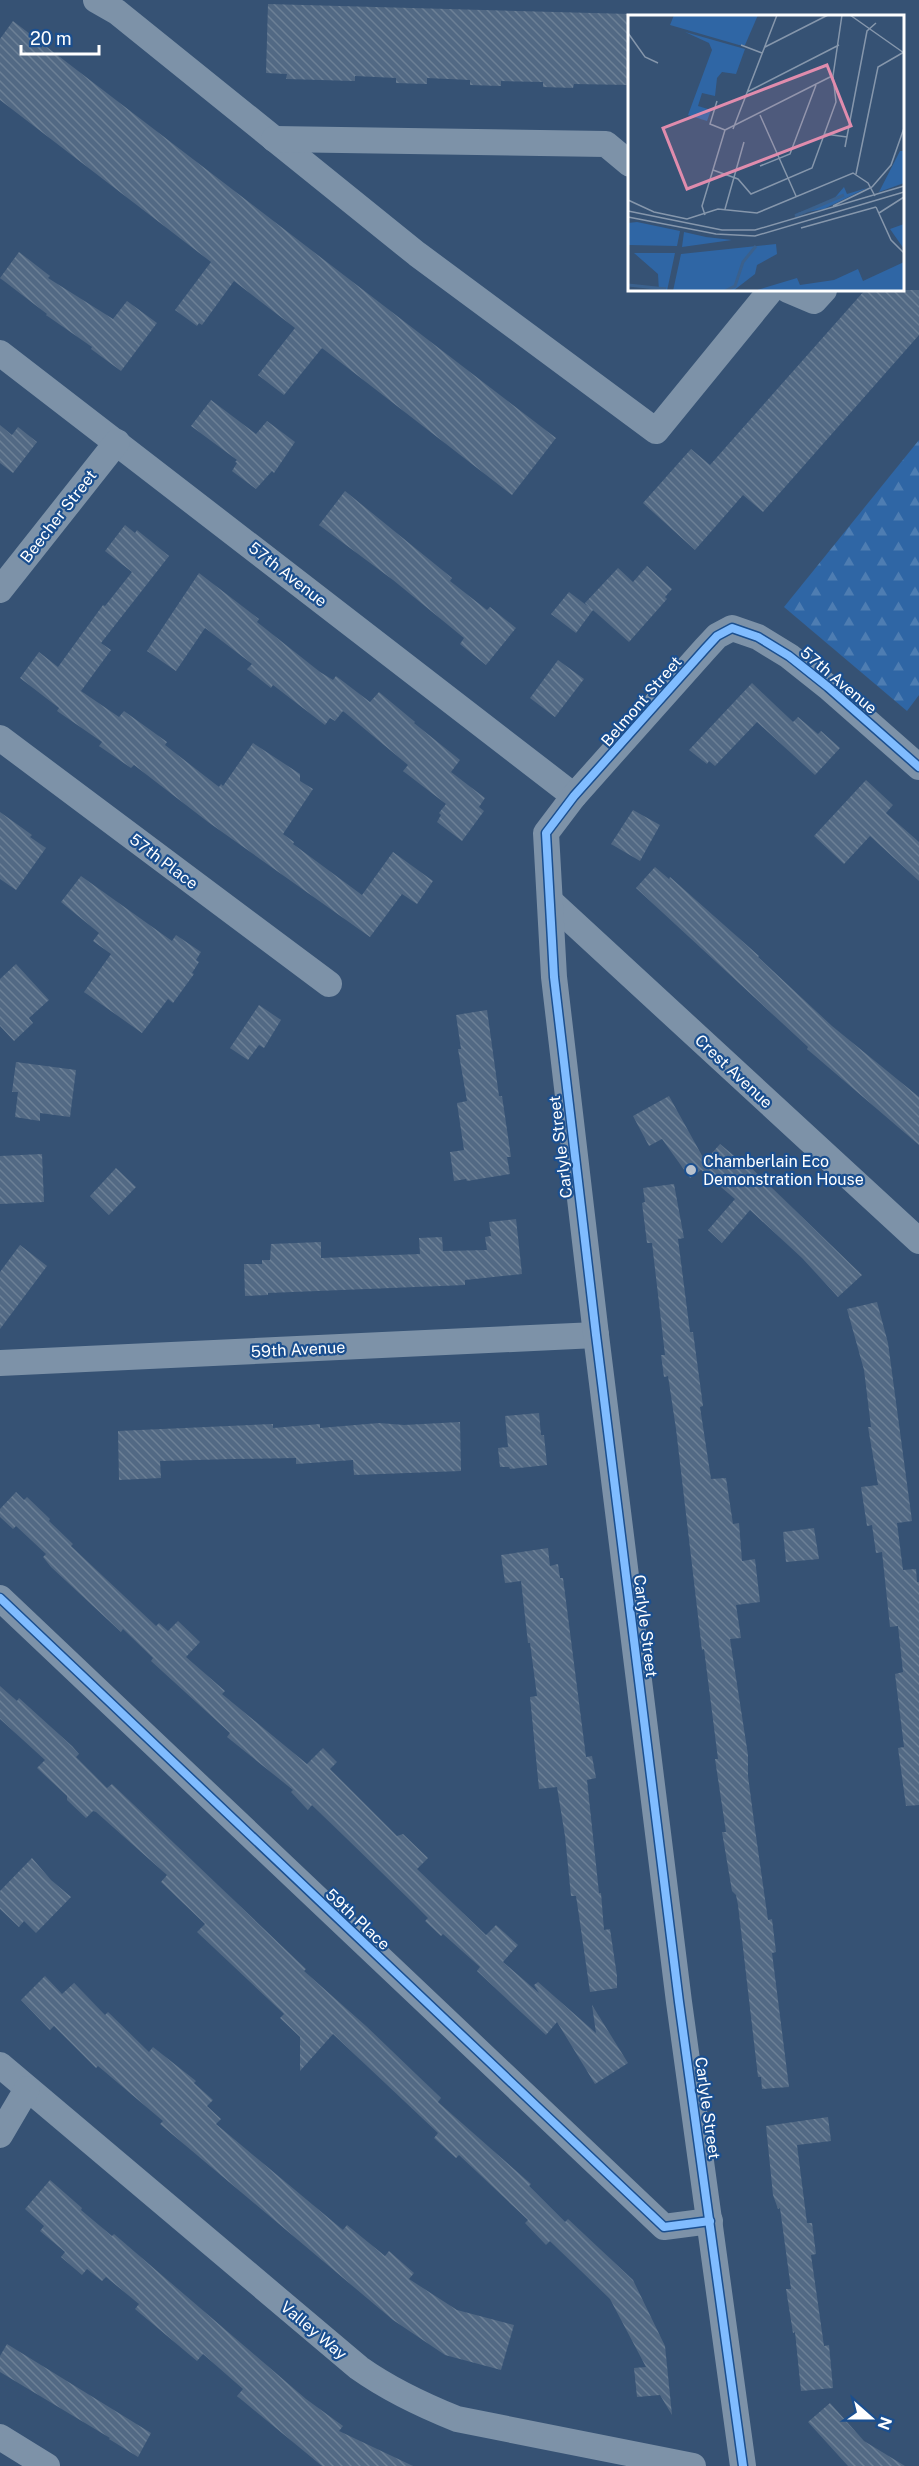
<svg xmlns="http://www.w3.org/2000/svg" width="919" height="2466" viewBox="0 0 919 2466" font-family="'Public Sans',sans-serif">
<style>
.forest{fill:url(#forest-firs)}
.building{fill:url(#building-back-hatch)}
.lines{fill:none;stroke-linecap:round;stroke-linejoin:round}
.minor{stroke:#7d92a8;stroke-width:26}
.cycleway-casing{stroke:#1b4f8f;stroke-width:11}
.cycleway{stroke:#80bcff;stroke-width:8}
.poi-dot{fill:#b9c2ce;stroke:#1b4f8f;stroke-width:2}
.labels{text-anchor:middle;stroke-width:4.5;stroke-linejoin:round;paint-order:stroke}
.street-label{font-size:16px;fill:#fff;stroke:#1b4f8f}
.poi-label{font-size:16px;fill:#fff;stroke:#1b4f8f;text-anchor:start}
.inset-river{fill:none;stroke:#3b618d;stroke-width:3}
.inset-road{fill:none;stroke:#8697ac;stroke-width:1.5}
.view{fill:#e08cad;fill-opacity:0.15;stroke:#e08cad;stroke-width:3}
.inset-edge{fill:none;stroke:#fff;stroke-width:3}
</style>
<defs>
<pattern id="forest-firs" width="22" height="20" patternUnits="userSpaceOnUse" patternTransform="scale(1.5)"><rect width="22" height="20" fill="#2f66a5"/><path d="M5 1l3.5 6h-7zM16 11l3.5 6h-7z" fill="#4e7db2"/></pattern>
<pattern id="building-back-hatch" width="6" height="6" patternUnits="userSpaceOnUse" patternTransform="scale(1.5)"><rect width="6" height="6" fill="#526984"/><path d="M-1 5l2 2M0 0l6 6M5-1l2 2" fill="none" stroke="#6c8096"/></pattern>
</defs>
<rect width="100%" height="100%" fill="#365274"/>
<!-- forest -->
<polygon class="forest" points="919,440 919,695 907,711 784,607"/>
<!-- building -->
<g class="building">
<polygon points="268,4 630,14 630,85 574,84 573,88 543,87 543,82 501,81 501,86 470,85 470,80 427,78 427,84 396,83 396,78 355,76 355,81 286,79 287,74 266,73"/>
<polygon points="13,21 556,438 512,495 322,348 284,395 258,375 295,328 234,281 202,325 199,323 197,326 175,310 211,262 0,100 0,39"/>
<polygon points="19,252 50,276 48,278 113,319 127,301 157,323 121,371 91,349 92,347 46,315 47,314 0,278"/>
<polygon points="865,290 919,290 919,335 763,512 743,495 695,550 643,503 691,449 710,465"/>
<polygon points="211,400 256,434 267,421 295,442 274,473 272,471 256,489 232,471 237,463 235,462 237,460 191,426"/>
<polygon points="0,425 12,435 18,427 37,442 13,473 0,463"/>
<polygon points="345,491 452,578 450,581 487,610 490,607 516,628 486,665 460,644 464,638 393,580 319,525"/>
<polygon points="125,525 135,533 137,530 169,556 101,643 111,650 81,691 119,717 124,711 167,742 165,745 219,787 221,784 223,786 253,743 300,774 300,781 313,789 283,834 294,842 293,844 362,895 393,852 433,881 417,904 402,894 370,937 208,822 134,765 131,768 99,746 102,742 57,711 59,708 20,678 39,652 58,667 103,605 105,606 132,572 105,551"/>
<polygon points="647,566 672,589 665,597 667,599 629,642 593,610 576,633 551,614 569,592 590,608 585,603 618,568 633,582"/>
<polygon points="199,573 259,619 257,622 320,672 333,680 336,676 370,702 379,692 415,722 414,723 460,760 451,772 485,798 479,807 484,811 462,841 437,822 441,815 439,813 446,804 403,771 408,765 343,711 335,721 330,718 325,725 273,685 271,688 247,669 252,664 205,628 176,671 147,651"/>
<polygon points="558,660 584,679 555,717 530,698"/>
<polygon points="752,683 793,722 798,717 818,734 821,731 840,748 815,775 757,722 715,766 709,761 707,764 689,750"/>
<polygon points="866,780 893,805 886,813 919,842 919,881 870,836 844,864 814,836"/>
<polygon points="633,810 660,825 640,861 611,844"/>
<polygon points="0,812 32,835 30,837 46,848 16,890 0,879"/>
<polygon points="655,867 669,879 670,877 759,956 758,957 832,1026 919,1097 919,1145 807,1049 808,1047 636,888"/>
<polygon points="81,876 172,941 176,935 201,952 196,960 199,962 192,973 194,974 173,1003 168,999 142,1033 84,992 111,954 93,941 99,933 61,902"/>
<polygon points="16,964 49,1000 29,1018 33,1023 14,1041 0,1026 0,979"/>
<polygon points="259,1005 281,1020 264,1048 259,1045 248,1060 230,1048"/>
<polygon points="487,1010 499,1096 502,1096 511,1157 507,1157 510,1174 467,1181 466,1179 454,1181 450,1152 464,1150 457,1103 467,1101 458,1049 461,1049 456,1015"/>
<polygon points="16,1062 76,1070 70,1117 40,1113 40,1121 15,1117 18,1092 12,1092"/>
<polygon points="669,1096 705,1161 720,1144 739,1160 740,1157 862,1275 838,1297 802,1258 750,1210 722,1243 708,1230 735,1199 701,1170 690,1178 662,1139 649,1146 633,1116"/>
<polygon points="42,1154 44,1202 0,1204 0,1156"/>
<polygon points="116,1168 136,1187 109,1215 90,1196"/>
<polygon points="674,1184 684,1238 678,1239 690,1332 693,1332 703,1406 700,1407 711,1479 726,1478 733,1524 739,1523 742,1561 755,1559 760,1602 736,1605 741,1638 730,1639 748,1755 748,1776 755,1829 768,1920 772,1919 776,1952 772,1953 789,2087 762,2089 761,2077 758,2077 738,1905 736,1895 732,1891 722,1832 726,1832 715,1759 718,1759 704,1649 702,1650 676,1429 668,1376 664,1377 661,1355 665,1355 652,1243 647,1243 642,1203 645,1202 643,1188"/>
<polygon points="516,1219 522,1274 465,1280 465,1285 268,1293 268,1295 245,1296 244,1264 262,1264 262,1260 270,1260 271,1244 321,1242 321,1258 420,1254 419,1238 442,1237 443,1251 487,1250 485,1237 491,1236 489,1222"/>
<polygon points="20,1245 47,1266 0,1329 0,1272"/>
<polygon points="877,1302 888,1343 912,1521 897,1523 903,1570 916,1569 917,1582 919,1582 919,1805 906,1806 898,1748 904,1747 895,1674 903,1672 898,1626 890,1627 882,1552 876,1553 872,1525 867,1526 861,1487 878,1485 868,1427 871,1427 864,1370 847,1309"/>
<polygon points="539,1413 541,1435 544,1435 547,1465 510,1469 509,1467 500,1467 498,1448 508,1447 505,1416"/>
<polygon points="460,1422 461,1471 354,1475 353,1460 296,1464 296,1458 233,1459 160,1461 161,1478 119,1480 118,1431 273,1424 273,1428 320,1424 320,1428 379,1423 404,1425"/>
<polygon points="16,1492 24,1500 27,1497 50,1519 49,1521 73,1544 71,1546 156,1626 159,1623 168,1631 178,1621 200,1642 186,1657 225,1691 222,1694 307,1764 323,1748 337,1762 330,1769 397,1836 403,1834 428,1858 417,1869 486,1935 496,1925 518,1945 503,1962 539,1993 534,1985 538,1982 596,2033 592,2005 628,2063 595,2084 557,2022 546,2035 511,2003 477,1971 480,1967 443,1934 441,1936 425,1921 428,1918 413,1903 312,1805 308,1810 291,1792 293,1790 227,1737 230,1733 151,1661 153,1658 123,1629 121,1632 51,1567 43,1557 46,1554 16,1526 13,1529 0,1517 0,1509"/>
<polygon points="814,1528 819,1559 786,1562 783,1532"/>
<polygon points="548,1548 550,1566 558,1564 560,1578 563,1578 586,1757 592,1756 596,1778 587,1780 599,1893 601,1893 604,1930 610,1929 617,1976 617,1988 590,1992 578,1909 576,1896 571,1896 565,1836 557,1787 539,1789 530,1697 537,1696 530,1643 528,1643 521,1581 505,1583 501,1555"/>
<polygon points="0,1686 17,1701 19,1698 72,1746 79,1754 76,1757 107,1788 112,1784 306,1969 304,1971 366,2026 441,2098 438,2102 531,2184 529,2186 565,2222 568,2219 633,2280 665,2346 672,2415 660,2395 637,2397 634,2368 646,2367 610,2299 550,2241 546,2245 525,2223 528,2220 459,2155 456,2158 434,2138 438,2133 333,2034 300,2071 300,2037 280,2018 284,2014 197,1932 205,1924 161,1882 167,1875 96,1812 93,1811 86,1818 67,1800 67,1796 37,1768 45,1760 0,1719"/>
<polygon points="32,1858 51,1880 71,1897 36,1933 24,1921 19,1927 0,1909 0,1891"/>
<polygon points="45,1976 62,1994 74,1983 105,2015 108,2012 149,2052 153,2047 196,2081 194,2083 213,2100 207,2106 221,2119 216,2124 343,2230 347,2225 385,2256 389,2251 414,2273 409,2279 457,2310 514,2325 501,2370 445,2355 393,2320 160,2124 163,2121 98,2066 96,2068 54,2026 50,2030 21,2000"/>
<polygon points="828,2117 831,2141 797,2145 807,2223 812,2223 816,2254 811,2255 824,2346 829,2345 833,2388 801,2391 795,2332 793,2333 786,2289 791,2289 780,2208 778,2209 773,2195 766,2126"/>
<polygon points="50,2180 82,2208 81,2210 112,2236 114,2234 306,2399 343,2426 339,2431 413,2466 322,2466 237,2396 243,2389 203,2354 197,2361 135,2309 139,2304 106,2277 102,2281 87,2269 82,2275 61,2257 65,2252 40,2231 44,2226 25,2209"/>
<polygon points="7,2344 151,2433 138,2457 109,2439 110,2438 0,2372 0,2356"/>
<polygon points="830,2403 864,2441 905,2466 848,2466 808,2422"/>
</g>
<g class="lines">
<!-- minor -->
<g class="minor">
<polyline points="96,0 117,12 417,254 656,431 771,290"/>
<polyline points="274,139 606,144 630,164"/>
<polyline points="788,290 814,301 824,290"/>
<polyline points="0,353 574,796"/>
<polyline points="0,590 117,442"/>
<polyline points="0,738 329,984"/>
<polyline points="550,901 919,1241"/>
<polyline points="0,1363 596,1335"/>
<polyline points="0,1598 664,2227 710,2221"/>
<path d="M0,2065l359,303c31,22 63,37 98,51l236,47"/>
<polyline points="0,2135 27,2089"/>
<polyline points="0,2437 47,2466"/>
<polyline points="743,2466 679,2002 596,1335 554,977 546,833 574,796 705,649 717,636 732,628 758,637 789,656 828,687 919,767"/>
</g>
<defs>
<g id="cycleway">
<polyline points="0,1598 664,2227 710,2221"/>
<polyline points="743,2466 679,2002 596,1335 554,977 546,833 574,796 705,649 717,636 732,628 758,637 789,656 828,687 919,767"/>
</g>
</defs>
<!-- cycleway casing -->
<use href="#cycleway" class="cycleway-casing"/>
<!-- cycleway -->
<use href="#cycleway" class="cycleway"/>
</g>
<!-- markers -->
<circle class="poi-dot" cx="691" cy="1170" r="6"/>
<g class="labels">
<!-- street labels -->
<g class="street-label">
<text transform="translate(58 516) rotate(-52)" y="6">Beecher Street</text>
<text transform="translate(288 574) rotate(38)" y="6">57th Avenue</text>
<text transform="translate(839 680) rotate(40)" y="6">57th Avenue</text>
<text transform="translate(641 701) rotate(-49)" y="6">Belmont Street</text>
<text transform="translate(164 861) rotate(37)" y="6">57th Place</text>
<text transform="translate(734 1071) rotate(43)" y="6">Crest Avenue</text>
<text transform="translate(560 1147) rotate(-97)" y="6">Carlyle Street</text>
<text transform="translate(298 1349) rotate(-3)" y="6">59th Avenue</text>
<text transform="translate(646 1626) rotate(83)" y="6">Carlyle Street</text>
<text transform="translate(358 1919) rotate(43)" y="6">59th Place</text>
<text transform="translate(708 2108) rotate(82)" y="6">Carlyle Street</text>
<text transform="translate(314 2330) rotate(40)" y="6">Valley Way</text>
</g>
<!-- poi labels -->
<g class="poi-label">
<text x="703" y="1167">Chamberlain Eco<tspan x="703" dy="18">Demonstration House</tspan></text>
</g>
</g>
<!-- overview -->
<g transform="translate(628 15)">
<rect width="276" height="276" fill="#365274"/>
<path d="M57,17l60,17 -9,25 -14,-2 -5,6 -2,18 -13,-3 -4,13 13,4 -4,11 -19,-6 24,-65 -3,-7zM272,136h4v32l-25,9zM216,172l3,7 20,-6 -43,21 -29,5 37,-13zM9,207l43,9 -3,15 -48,-1 -1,-22zM276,209v25l-14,-20zM56,217l22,5 26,3 -50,7zM148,229l1,10 -20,11 -2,9 -22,17h-60l8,-37zM6,238h41l-8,38h-8l-1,-17zM276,247v29h-150l43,-13 3,7 34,-5 24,-11 5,12z" fill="#2f66a5"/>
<path d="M46,0h84l-13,30h-6l-69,-20z" fill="#2f66a5"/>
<path class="inset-river" d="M167,201l49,-21M0,270l38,4M97,276l10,-5 8,-24 13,-16"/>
<path class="inset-road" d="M222,0l54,38M0,18l17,24 13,6M113,30l21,8M137,32l63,-32M119,77l92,-47M89,86l-7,23 15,6M132,100l36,81M105,114l44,-114M97,115l107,-54M197,119l22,3M217,132l22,-116 9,-8M132,151l30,-12 26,-69M85,155l25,9 13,15 61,-26 24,-66 -3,-26 9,-61M228,159l22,-107 26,-15M244,172l19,-22 13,-37M0,185l26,12 33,7 31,-10 39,4 96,-40 15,10 7,13M205,191l39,-19M248,192l15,33 13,13M97,194l19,-67M0,196l94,19h33l149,-44M251,198l25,-16M77,200l-3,-9 23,-76M0,202l88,17 39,2 149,-44M173,213l75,-21"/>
<path class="view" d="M199,50l24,61 -164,63 -24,-61z"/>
<rect width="276" height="276" class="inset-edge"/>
</g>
<!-- north arrow -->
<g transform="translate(871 2418) rotate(111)" stroke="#1b4f8f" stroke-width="4.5" paint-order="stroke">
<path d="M0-4.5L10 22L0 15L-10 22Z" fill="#ffffff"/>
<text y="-9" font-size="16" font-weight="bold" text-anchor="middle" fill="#ffffff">N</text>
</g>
<!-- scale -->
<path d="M21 45v9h78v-9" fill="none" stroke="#ffffff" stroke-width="3"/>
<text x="30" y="45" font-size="18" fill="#ffffff" stroke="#1b4f8f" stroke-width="4.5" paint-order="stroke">20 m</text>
</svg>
